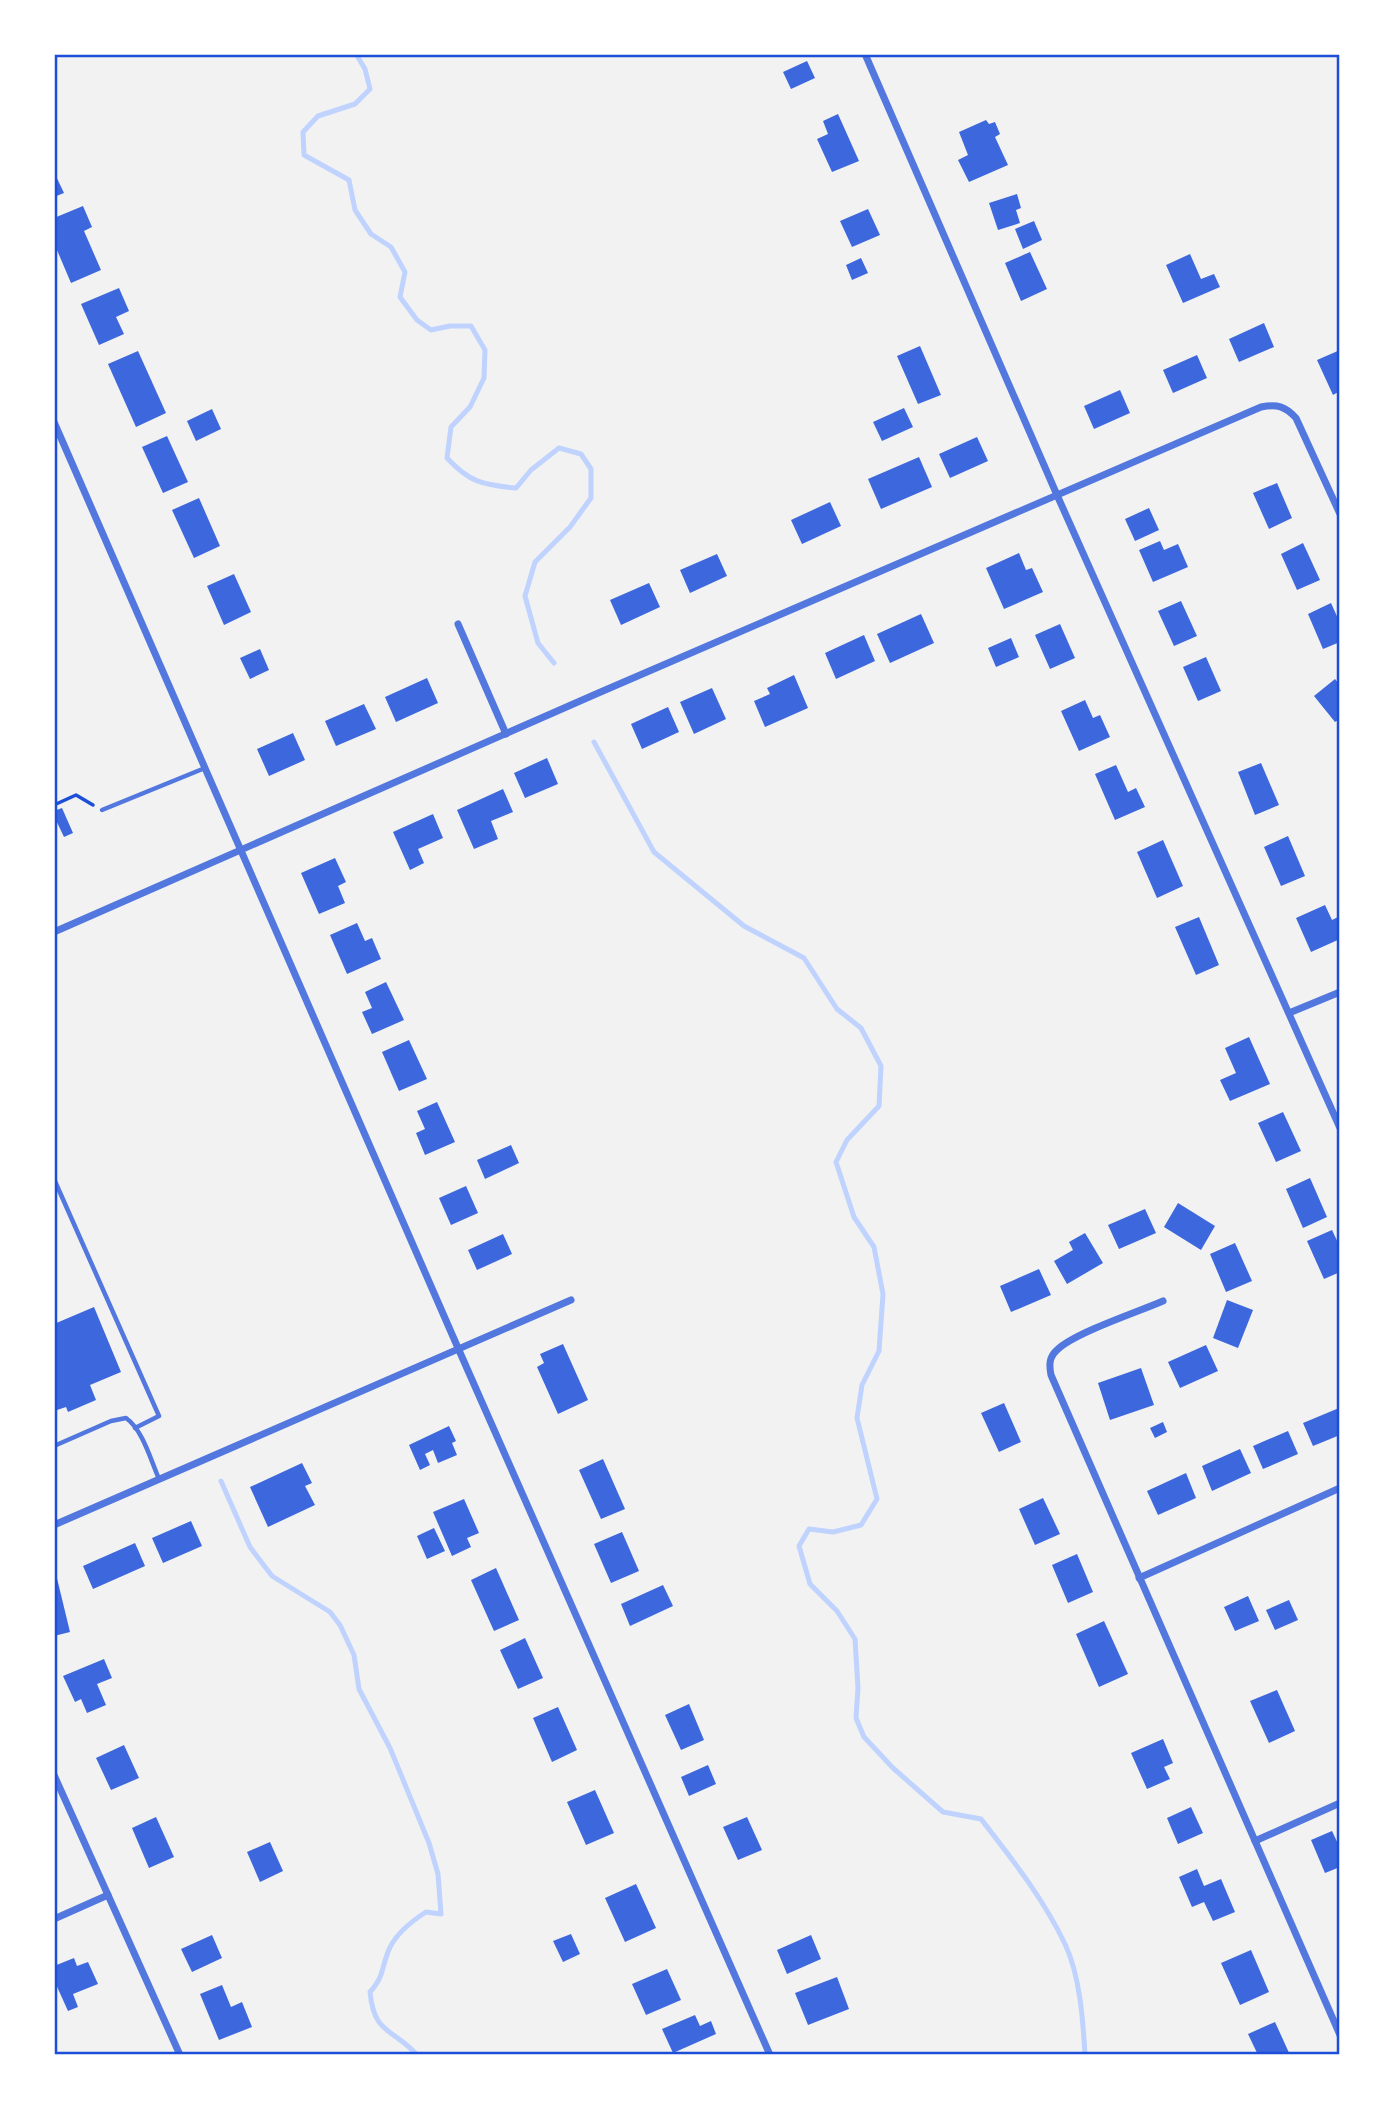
<svg xmlns="http://www.w3.org/2000/svg" width="1394" height="2109" viewBox="0 0 1394 2109" font-family="'Fira Sans Condensed',sans-serif">
<style>
.lines{fill:none;stroke-linecap:round;stroke-linejoin:round}
.stream{stroke:#bfd3fe;stroke-width:5}
.building{fill:#3d67dc}
.path{stroke:#1d4ed8;stroke-width:3.5}
.service{stroke:#5277de;stroke-width:4.5}
.minor{stroke:#5277de;stroke-width:7}
.neatline{fill:none;stroke:#1d4ed8;stroke-width:2.5}
</style>
<rect width="100%" height="100%" fill="#f2f2f2"/>
<g class="lines">
<!-- stream -->
<g class="stream">
<path d="M356,54l9,15 5,20 -15,15 -37,12 -15,16 1,23 45,25 6,30 16,24 20,13 14,25 -5,25 17,23 14,10 19,-4h21l14,24 -1,28 -14,29 -19,20 -4,31c22,24 36,27 69,30l15,-18 28,-22 22,6 10,15v29l-21,29 -35,35 -10,34 13,47 16,20"/>
<path d="M594,742l60,110 90,74 60,32 33,51 24,19 20,38 -2,40 -32,34 -11,22 18,55 20,30 9,47 -4,57 -17,34 -5,33 20,81 -16,26 -28,7 -24,-3 -10,17 11,38 27,27 18,28 3,49 -2,30 8,19 29,31 50,44 38,7c31,40 62,79 84,125 15,32 18,76 20,111"/>
<path d="M221,1481l29,66 22,29 58,36 10,13 14,30 5,34 31,59 39,95 9,31 3,40 -15,-2c-14,9 -32,23 -38,40 -7,18 -4,24 -18,40 4,43 23,36 47,63"/>
</g>
</g>
<!-- building -->
<g class="building">
<polygon points="807,61 815,78 791,89 783,72"/>
<polygon points="838,114 859,161 832,172 817,139 828,134 823,121"/>
<polygon points="986,120 989,124 995,122 1000,134 995,137 1008,165 969,182 958,160 968,155 959,132"/>
<polygon points="54,172 64,193 54,197"/>
<polygon points="1017,194 1021,208 1016,210 1020,223 998,230 989,203"/>
<polygon points="83,206 92,227 84,231 101,270 71,283 54,243 54,218"/>
<polygon points="868,209 880,235 852,247 840,221"/>
<polygon points="1034,221 1042,240 1023,249 1015,229"/>
<polygon points="1030,252 1047,289 1021,301 1005,263"/>
<polygon points="1190,254 1201,279 1214,274 1220,287 1183,303 1166,265"/>
<polygon points="861,258 868,273 852,280 846,265"/>
<polygon points="119,288 129,311 116,317 124,334 99,345 81,304"/>
<polygon points="1264,323 1274,347 1239,362 1229,339"/>
<polygon points="920,346 941,395 918,404 897,356"/>
<polygon points="1340,350 1340,391 1333,395 1317,360"/>
<polygon points="138,351 166,413 136,427 108,364"/>
<polygon points="1197,355 1207,378 1173,393 1163,370"/>
<polygon points="1120,390 1130,413 1094,429 1084,406"/>
<polygon points="904,408 913,427 882,441 873,422"/>
<polygon points="212,409 221,429 196,441 187,421"/>
<polygon points="167,436 188,482 163,493 142,447"/>
<polygon points="977,437 988,461 950,478 939,454"/>
<polygon points="919,457 932,487 881,509 868,479"/>
<polygon points="1277,483 1292,518 1269,529 1253,493"/>
<polygon points="199,498 220,546 194,558 172,510"/>
<polygon points="830,502 841,526 802,544 791,520"/>
<polygon points="1149,508 1159,530 1135,541 1125,519"/>
<polygon points="1160,541 1164,550 1178,544 1188,567 1153,582 1139,550"/>
<polygon points="1303,543 1320,580 1297,590 1281,554"/>
<polygon points="1019,553 1026,570 1032,568 1043,592 1004,609 986,568"/>
<polygon points="717,554 727,576 690,593 680,570"/>
<polygon points="234,574 251,612 224,625 207,586"/>
<polygon points="649,583 660,607 621,625 610,600"/>
<polygon points="1181,601 1197,636 1174,646 1158,611"/>
<polygon points="1331,603 1340,623 1340,642 1323,649 1308,614"/>
<polygon points="921,614 934,643 890,663 877,634"/>
<polygon points="1060,624 1075,658 1050,669 1035,635"/>
<polygon points="864,635 875,661 836,679 825,653"/>
<polygon points="1011,638 1019,657 996,667 988,648"/>
<polygon points="260,649 269,670 250,679 240,658"/>
<polygon points="1206,657 1221,691 1198,701 1183,667"/>
<polygon points="794,675 808,708 765,727 754,701 770,694 767,688"/>
<polygon points="427,678 438,703 396,722 385,697"/>
<polygon points="1335,679 1340,685 1340,719 1335,722 1314,696"/>
<polygon points="712,688 726,719 694,734 680,702"/>
<polygon points="1085,700 1093,718 1100,715 1110,737 1079,751 1061,711"/>
<polygon points="364,704 376,729 336,746 325,721"/>
<polygon points="668,707 679,732 642,749 631,724"/>
<polygon points="293,733 305,760 269,776 257,749"/>
<polygon points="547,758 558,784 525,798 514,773"/>
<polygon points="1261,763 1279,805 1255,815 1238,772"/>
<polygon points="1116,765 1128,792 1136,788 1145,807 1115,820 1095,774"/>
<polygon points="503,789 513,812 491,821 498,839 474,849 457,810"/>
<polygon points="62,808 73,833 64,837 54,816 54,811"/>
<polygon points="433,814 443,838 418,849 424,863 410,870 393,832"/>
<polygon points="1288,836 1305,876 1281,886 1264,847"/>
<polygon points="1163,840 1183,886 1157,898 1137,852"/>
<polygon points="335,858 346,882 338,886 345,903 319,914 301,873"/>
<polygon points="1325,905 1332,920 1340,916 1340,939 1311,952 1296,918"/>
<polygon points="1199,917 1219,965 1196,975 1175,927"/>
<polygon points="357,923 365,941 372,938 381,959 347,974 330,935"/>
<polygon points="386,982 404,1020 372,1034 362,1012 372,1008 365,992"/>
<polygon points="1249,1037 1270,1084 1230,1101 1220,1080 1236,1073 1225,1048"/>
<polygon points="409,1040 427,1079 399,1091 382,1052"/>
<polygon points="437,1102 455,1142 425,1155 416,1133 425,1129 417,1111"/>
<polygon points="1283,1112 1301,1151 1276,1162 1258,1123"/>
<polygon points="511,1145 519,1163 485,1179 477,1160"/>
<polygon points="1310,1178 1327,1217 1303,1228 1286,1189"/>
<polygon points="466,1186 478,1213 451,1225 439,1198"/>
<polygon points="1178,1203 1215,1226 1201,1250 1164,1227"/>
<polygon points="1145,1209 1156,1233 1119,1249 1108,1225"/>
<polygon points="1332,1230 1340,1247 1340,1272 1324,1279 1307,1241"/>
<polygon points="1085,1233 1103,1263 1067,1284 1054,1261 1073,1250 1069,1242"/>
<polygon points="503,1234 512,1254 477,1270 468,1250"/>
<polygon points="1235,1243 1252,1281 1226,1292 1210,1254"/>
<polygon points="1039,1269 1051,1295 1011,1312 1000,1286"/>
<polygon points="1227,1300 1253,1310 1238,1348 1213,1338"/>
<polygon points="94,1307 121,1372 90,1385 96,1400 68,1412 66,1407 57,1410 54,1407 54,1324"/>
<polygon points="563,1344 588,1400 558,1414 537,1367 544,1363 540,1354"/>
<polygon points="1206,1345 1218,1371 1180,1388 1168,1362"/>
<polygon points="1141,1368 1154,1405 1110,1420 1098,1383"/>
<polygon points="1004,1403 1021,1442 999,1452 981,1413"/>
<polygon points="1339,1408 1340,1435 1313,1446 1303,1423"/>
<polygon points="1163,1422 1167,1432 1155,1438 1150,1428"/>
<polygon points="449,1426 456,1441 452,1443 457,1455 438,1463 433,1450 425,1454 430,1465 420,1470 409,1445"/>
<polygon points="1288,1431 1298,1454 1263,1469 1253,1446"/>
<polygon points="1240,1449 1251,1473 1212,1491 1202,1466"/>
<polygon points="603,1459 625,1509 601,1519 579,1470"/>
<polygon points="302,1463 312,1483 305,1486 315,1505 268,1527 250,1487"/>
<polygon points="1186,1473 1196,1498 1158,1515 1147,1491"/>
<polygon points="1043,1498 1060,1534 1035,1545 1019,1509"/>
<polygon points="464,1499 479,1533 467,1538 471,1547 452,1556 433,1512"/>
<polygon points="191,1521 202,1546 163,1563 152,1538"/>
<polygon points="434,1528 445,1551 427,1559 417,1536"/>
<polygon points="622,1532 639,1571 611,1583 594,1544"/>
<polygon points="135,1543 145,1566 93,1589 83,1566"/>
<polygon points="1077,1554 1093,1592 1068,1603 1052,1565"/>
<polygon points="496,1568 519,1620 494,1631 471,1580"/>
<polygon points="55,1570 70,1632 54,1636 54,1571"/>
<polygon points="663,1585 673,1606 630,1626 621,1604"/>
<polygon points="1248,1596 1259,1621 1235,1631 1224,1607"/>
<polygon points="1289,1600 1298,1620 1275,1630 1266,1610"/>
<polygon points="1104,1621 1128,1674 1099,1687 1076,1634"/>
<polygon points="525,1638 543,1678 518,1689 500,1650"/>
<polygon points="104,1659 112,1678 97,1684 106,1705 87,1713 81,1699 75,1702 63,1676"/>
<polygon points="1277,1690 1295,1731 1269,1743 1250,1701"/>
<polygon points="689,1704 704,1740 681,1750 665,1715"/>
<polygon points="558,1707 577,1750 552,1762 533,1718"/>
<polygon points="1163,1739 1173,1763 1164,1767 1170,1779 1147,1789 1131,1753"/>
<polygon points="124,1745 139,1778 111,1790 96,1758"/>
<polygon points="708,1765 716,1784 689,1796 681,1777"/>
<polygon points="595,1790 614,1833 586,1845 567,1802"/>
<polygon points="1191,1807 1203,1833 1178,1844 1167,1818"/>
<polygon points="156,1817 174,1857 149,1868 132,1828"/>
<polygon points="747,1817 762,1850 738,1860 723,1827"/>
<polygon points="1332,1831 1340,1848 1340,1867 1325,1873 1311,1840"/>
<polygon points="270,1842 283,1871 260,1882 247,1852"/>
<polygon points="1197,1869 1204,1886 1221,1879 1235,1912 1213,1921 1204,1902 1192,1907 1179,1877"/>
<polygon points="636,1884 656,1928 625,1942 605,1898"/>
<polygon points="571,1934 580,1954 563,1962 553,1941"/>
<polygon points="212,1935 222,1958 192,1972 181,1949"/>
<polygon points="811,1935 821,1959 787,1974 777,1950"/>
<polygon points="1251,1950 1269,1992 1240,2005 1221,1963"/>
<polygon points="74,1958 77,1966 88,1962 98,1984 73,1994 78,2007 68,2011 54,1980 54,1966"/>
<polygon points="667,1969 681,2000 646,2015 632,1984"/>
<polygon points="837,1977 849,2009 808,2025 795,1993"/>
<polygon points="222,1985 231,2007 242,2002 252,2027 219,2040 200,1994"/>
<polygon points="695,2015 700,2026 711,2021 716,2034 673,2053 662,2029"/>
<polygon points="1275,2022 1290,2055 1258,2055 1248,2034"/>
</g>
<g class="lines">
<!-- path -->
<polyline class="path" points="54,805 76,795 93,805"/>
<!-- service -->
<g class="service">
<polyline points="102,810 205,768"/>
<polyline points="54,1179 159,1416 135,1428"/>
<path d="M54,1446l57,-25 15,-3c17,12 25,43 33,61"/>
</g>
<!-- minor -->
<g class="minor">
<polyline points="865,54 1057,495 1340,1128"/>
<polyline points="54,422 458,1348 770,2055"/>
<polyline points="458,624 506,734"/>
<path d="M54,932l542,-238 665,-287c16,-3 24,-1 35,11l44,96"/>
<polyline points="1289,1013 1340,992"/>
<path d="M1163,1301c-25,11 -89,32 -106,49 -8,7 -8,15 -6,25l289,660"/>
<polyline points="54,1525 571,1300"/>
<polyline points="1139,1578 1340,1488"/>
<polyline points="54,1775 180,2055"/>
<polyline points="1255,1841 1340,1803"/>
<polyline points="54,1919 108,1895"/>
</g>
</g>
<!-- border -->
<rect width="1394" height="2109" fill="none" stroke="#ffffff" stroke-width="112"/>
<rect x="56" y="56" width="1282" height="1997" class="neatline"/>
</svg>
